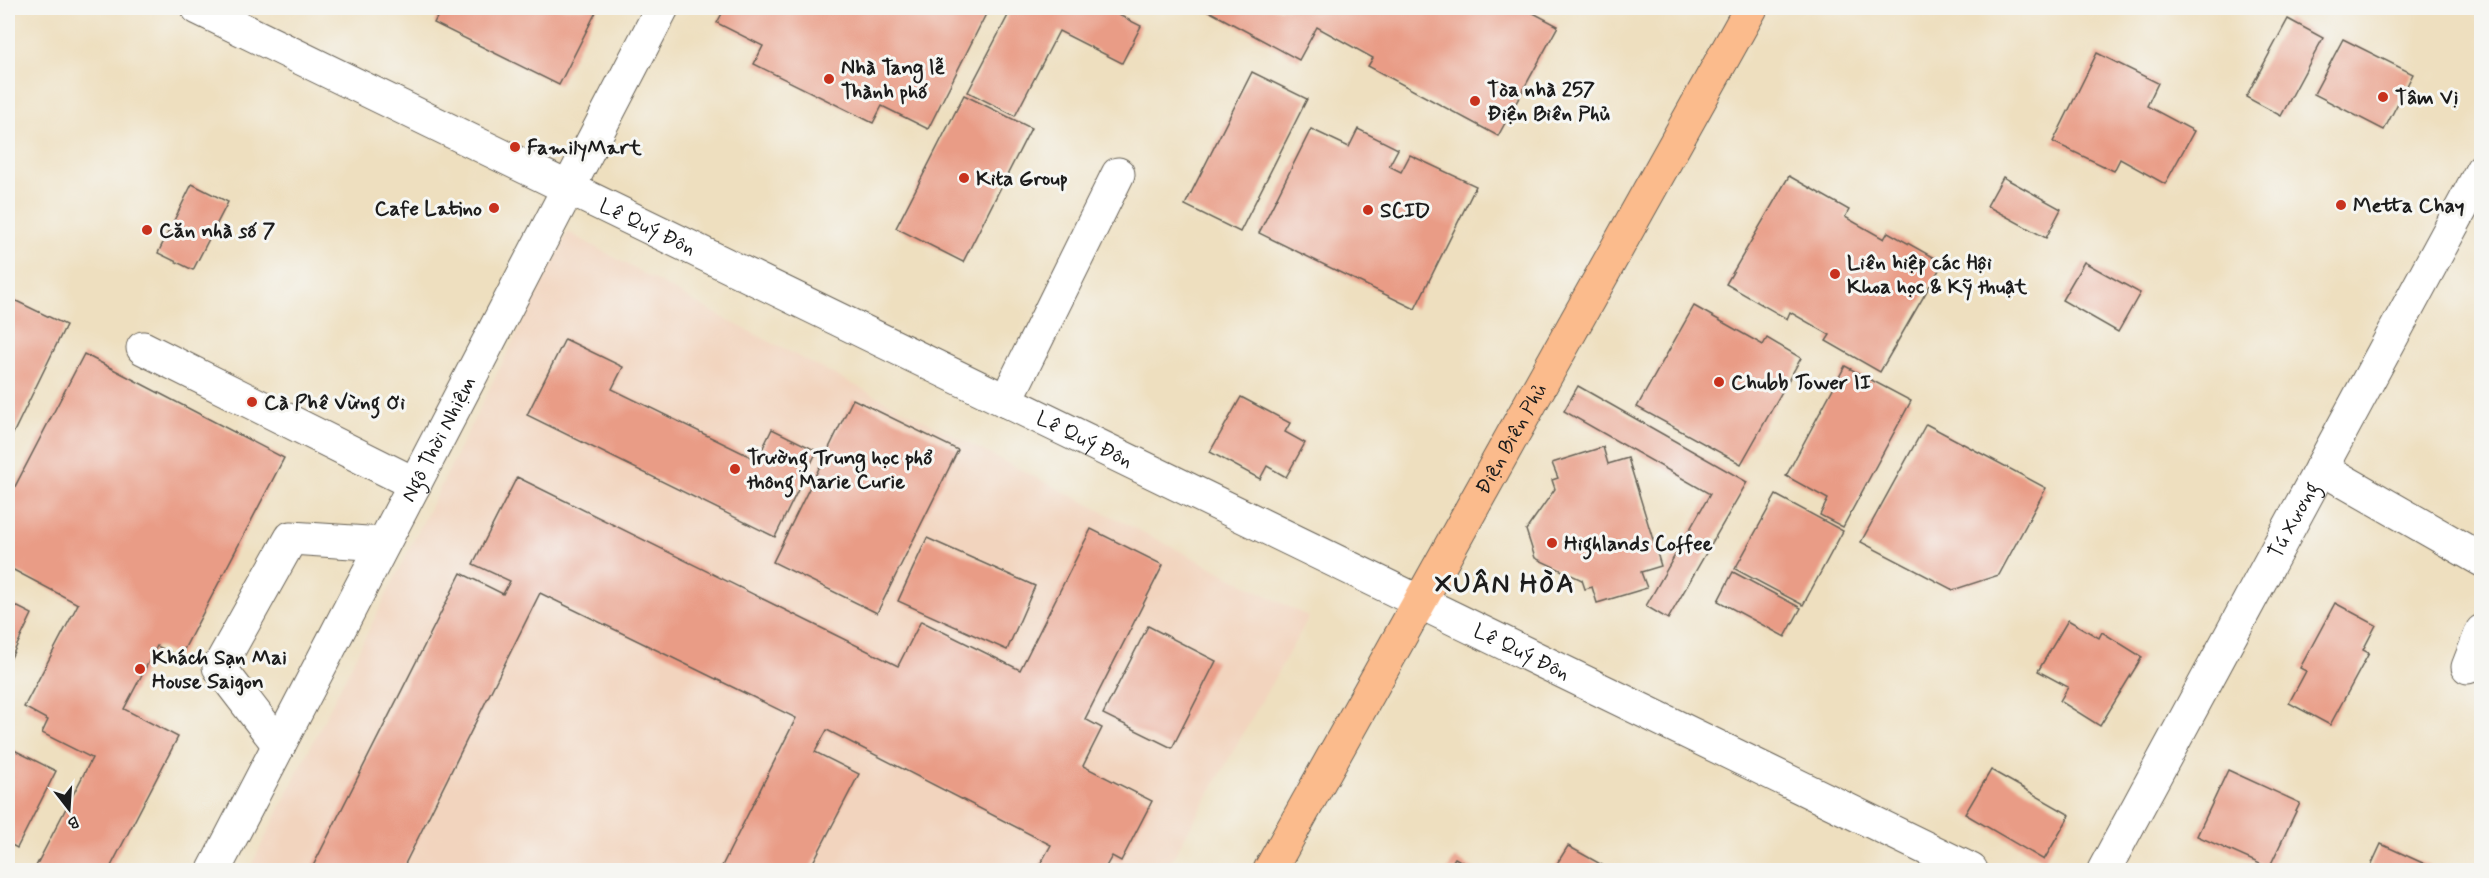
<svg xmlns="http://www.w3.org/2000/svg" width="2489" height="878" viewBox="0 0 2489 878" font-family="Mynerve,sans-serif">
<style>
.built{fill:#f2d4be}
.building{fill:#e99c86}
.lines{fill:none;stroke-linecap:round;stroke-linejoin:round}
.minor-casing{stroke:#666055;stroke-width:35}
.major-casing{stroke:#666055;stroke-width:35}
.minor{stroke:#fff;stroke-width:33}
.major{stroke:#fbbb8c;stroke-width:33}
.poi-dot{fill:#c8321e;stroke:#f6f6f2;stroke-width:2}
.labels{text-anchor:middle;stroke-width:6;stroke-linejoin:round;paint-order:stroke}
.poi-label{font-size:21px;font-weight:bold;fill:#1c1c1c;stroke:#f6f6f2;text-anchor:start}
.street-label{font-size:21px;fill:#1c1c1c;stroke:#f6f6f2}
.district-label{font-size:27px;font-weight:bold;letter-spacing:1.5px;fill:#1c1c1c;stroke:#f6f6f2}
</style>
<rect width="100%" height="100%" fill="#f6f6f2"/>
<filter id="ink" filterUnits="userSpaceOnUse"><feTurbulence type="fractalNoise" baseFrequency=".0167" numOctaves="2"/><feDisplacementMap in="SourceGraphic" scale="12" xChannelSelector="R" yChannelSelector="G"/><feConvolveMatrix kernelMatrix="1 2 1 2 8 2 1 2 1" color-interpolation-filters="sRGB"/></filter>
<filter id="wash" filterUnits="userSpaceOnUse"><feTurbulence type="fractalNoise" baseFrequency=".008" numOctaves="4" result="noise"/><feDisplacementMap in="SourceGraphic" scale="24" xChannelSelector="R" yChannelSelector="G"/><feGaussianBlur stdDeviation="1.35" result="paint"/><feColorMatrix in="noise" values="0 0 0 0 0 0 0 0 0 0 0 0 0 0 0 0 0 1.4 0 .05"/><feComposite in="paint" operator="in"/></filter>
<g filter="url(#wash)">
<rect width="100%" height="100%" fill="#eedfbf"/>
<!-- built -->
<polygon class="built" points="568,232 731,322 1309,617 1166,870 249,870"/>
<g id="blocks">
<!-- building -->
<g class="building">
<polygon points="442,8 598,8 559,85 434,23"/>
<polygon points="725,8 989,8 928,129 882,106 873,123 754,64 763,46 717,23"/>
<polygon points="1012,8 1105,8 1141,26 1122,63 1059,31 1015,116 968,92"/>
<polygon points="1203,8 1524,8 1558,26 1498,136 1368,66 1373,58 1317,27 1299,60"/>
<polygon points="2288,19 2323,38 2281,116 2246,97"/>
<polygon points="2343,39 2413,74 2384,130 2314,94"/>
<polygon points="2097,53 2158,83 2147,106 2194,131 2165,184 2120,159 2114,171 2053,142"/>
<polygon points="1252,72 1307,99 1240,232 1185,205"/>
<polygon points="964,95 1031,128 963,262 896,228"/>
<polygon points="1311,129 1349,147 1358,129 1398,149 1389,166 1401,172 1410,155 1476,186 1415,309 1259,233"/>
<polygon points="1789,176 1849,210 1845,217 1884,239 1888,232 1943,263 1880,372 1826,341 1830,335 1790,312 1787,319 1726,284"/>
<polygon points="2003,177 2061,209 2046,238 1987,206"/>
<polygon points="192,184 228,202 193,270 158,253"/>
<polygon points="2084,262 2140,293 2118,332 2062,300"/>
<polygon points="8,297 66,325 8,444"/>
<polygon points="1694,306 1763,345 1767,338 1801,358 1741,464 1637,407"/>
<polygon points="565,339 623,367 612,389 757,460 772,429 817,451 775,537 527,415"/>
<polygon points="84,354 284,458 180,657 157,646 124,709 178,737 109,870 34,870 92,758 42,733 48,720 24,707 78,604 8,567 8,500"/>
<polygon points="1845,366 1911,401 1843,527 1820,515 1828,499 1786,476"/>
<polygon points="1578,386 1747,482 1668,619 1646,606 1710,494 1564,411"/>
<polygon points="1241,397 1290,423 1285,432 1305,443 1286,477 1267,466 1260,479 1210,452"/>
<polygon points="853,399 958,450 877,613 773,562"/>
<polygon points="1926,424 2046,488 1999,575 1953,590 1861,542"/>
<polygon points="1603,447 1608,464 1628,458 1661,566 1641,572 1647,588 1597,603 1592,587 1585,589 1582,580 1535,558 1526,530 1555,489 1552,480 1558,478 1552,463"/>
<polygon points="517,477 898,666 921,621 1020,670 1091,529 1163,565 1085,719 1102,728 1083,766 1152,801 1121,861 1112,856 1104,870 1037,870 1051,845 827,730 815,752 859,774 809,870 720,870 796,718 540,593 402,870 311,870 461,573 503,594 510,581 473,564"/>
<polygon points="1776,495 1843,531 1803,605 1735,569"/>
<polygon points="927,538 1035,586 1007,650 898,601"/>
<polygon points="1733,572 1801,608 1785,637 1718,601"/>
<polygon points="8,602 32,614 8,664"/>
<polygon points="2335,603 2376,625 2363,650 2369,653 2330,725 2289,703 2306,671 2300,668"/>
<polygon points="2068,620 2099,638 2102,632 2142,657 2100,726 2060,701 2068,687 2038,671"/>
<polygon points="1148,626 1216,661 1172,748 1103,714"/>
<polygon points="8,747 56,771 17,848 8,843"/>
<polygon points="1991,770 2070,815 2044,860 1965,814"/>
<polygon points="2228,770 2300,803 2269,868 2197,836"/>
<polygon points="2381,844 2438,870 2369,870"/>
<polygon points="1568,846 1604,866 1601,870 1553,870"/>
<polygon points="1455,858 1476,870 1447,870"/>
</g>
</g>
</g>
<g filter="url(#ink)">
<use href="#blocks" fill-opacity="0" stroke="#666055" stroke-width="1.5"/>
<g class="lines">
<defs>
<g id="minor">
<path id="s1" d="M198,8l1773,862"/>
<polyline points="143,348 415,484"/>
<polyline points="1006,401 1118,174"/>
<polyline points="2321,468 2482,560"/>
<polyline points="2468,667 2482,631"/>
<polyline points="279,745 219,667 291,538 383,544"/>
<path id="s2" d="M214,870l448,-862"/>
<path id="s3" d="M2104,870l378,-700"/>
</g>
<g id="major">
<path id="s4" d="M1270,870l481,-862"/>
</g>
</defs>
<!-- minor casing -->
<use href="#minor" class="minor-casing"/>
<!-- major casing -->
<use href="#major" class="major-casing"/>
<!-- minor -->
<use href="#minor" class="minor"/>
<!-- major -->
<use href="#major" class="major"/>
</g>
</g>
<!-- markers -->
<g class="poi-dot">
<circle cx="829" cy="79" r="6"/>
<circle cx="2383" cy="97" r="6"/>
<circle cx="1475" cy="101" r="6"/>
<circle cx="515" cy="147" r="6"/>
<circle cx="964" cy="178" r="6"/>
<circle cx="2341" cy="205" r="6"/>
<circle cx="494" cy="208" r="6"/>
<circle cx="1368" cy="210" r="6"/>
<circle cx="147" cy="230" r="6"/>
<circle cx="1835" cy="274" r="6"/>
<circle cx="1719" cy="382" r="6"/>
<circle cx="252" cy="402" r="6"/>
<circle cx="735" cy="469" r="6"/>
<circle cx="1552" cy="543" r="6"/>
<circle cx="140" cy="669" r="6"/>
</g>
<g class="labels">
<!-- poi labels -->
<g class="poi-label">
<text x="841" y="74">Nhà Tang lễ<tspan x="841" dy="24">Thành phố</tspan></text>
<text x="1487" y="96">Tòa nhà 257<tspan x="1487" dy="24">Điện Biên Phủ</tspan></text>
<text x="2395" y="104">Tâm Vị</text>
<text x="527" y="154">FamilyMart</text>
<text x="976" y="185">Kita Group</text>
<text x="2353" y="212">Metta Chay</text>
<text x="482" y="215" text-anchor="end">Cafe Latino</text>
<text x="1380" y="217">SCID</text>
<text x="159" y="237">Căn nhà số 7</text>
<text x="1847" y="269">Liên hiệp các Hội<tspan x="1847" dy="24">Khoa học &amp; Kỹ thuật</tspan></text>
<text x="1731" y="389">Chubb Tower II</text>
<text x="264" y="409">Cà Phê Vừng Ơi</text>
<text x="747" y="464">Trường Trung học phổ<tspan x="747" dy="24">thông Marie Curie</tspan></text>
<text x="1564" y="550">Highlands Coffee</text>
<text x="152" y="664">Khách Sạn Mai<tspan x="152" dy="24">House Saigon</tspan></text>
</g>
<!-- street labels -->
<g class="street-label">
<text dy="7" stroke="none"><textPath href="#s1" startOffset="500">Lê Quý Đôn</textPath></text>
<text dy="7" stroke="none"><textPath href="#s2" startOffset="486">Ngô Thời Nhiệm</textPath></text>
<text dy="7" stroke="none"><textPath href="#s1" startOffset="986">Lê Quý Đôn</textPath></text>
<text dy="7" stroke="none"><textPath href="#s4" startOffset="494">Điện Biên Phủ</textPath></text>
<text dy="7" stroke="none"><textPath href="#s3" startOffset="398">Tú Xương</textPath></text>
<text dy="7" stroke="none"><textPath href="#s1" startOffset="1472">Lê Quý Đôn</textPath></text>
</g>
<!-- district labels -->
<g class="district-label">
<text x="1505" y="592">XUÂN HÒA</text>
</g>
</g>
<!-- margin -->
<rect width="2489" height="878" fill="none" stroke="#f6f6f2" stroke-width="30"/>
<!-- north arrow -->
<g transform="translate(69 809) rotate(163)" stroke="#f6f6f2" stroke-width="4.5" paint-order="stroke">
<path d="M0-4.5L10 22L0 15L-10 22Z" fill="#1c1c1c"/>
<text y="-9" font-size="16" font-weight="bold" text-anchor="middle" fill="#1c1c1c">B</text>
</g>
</svg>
